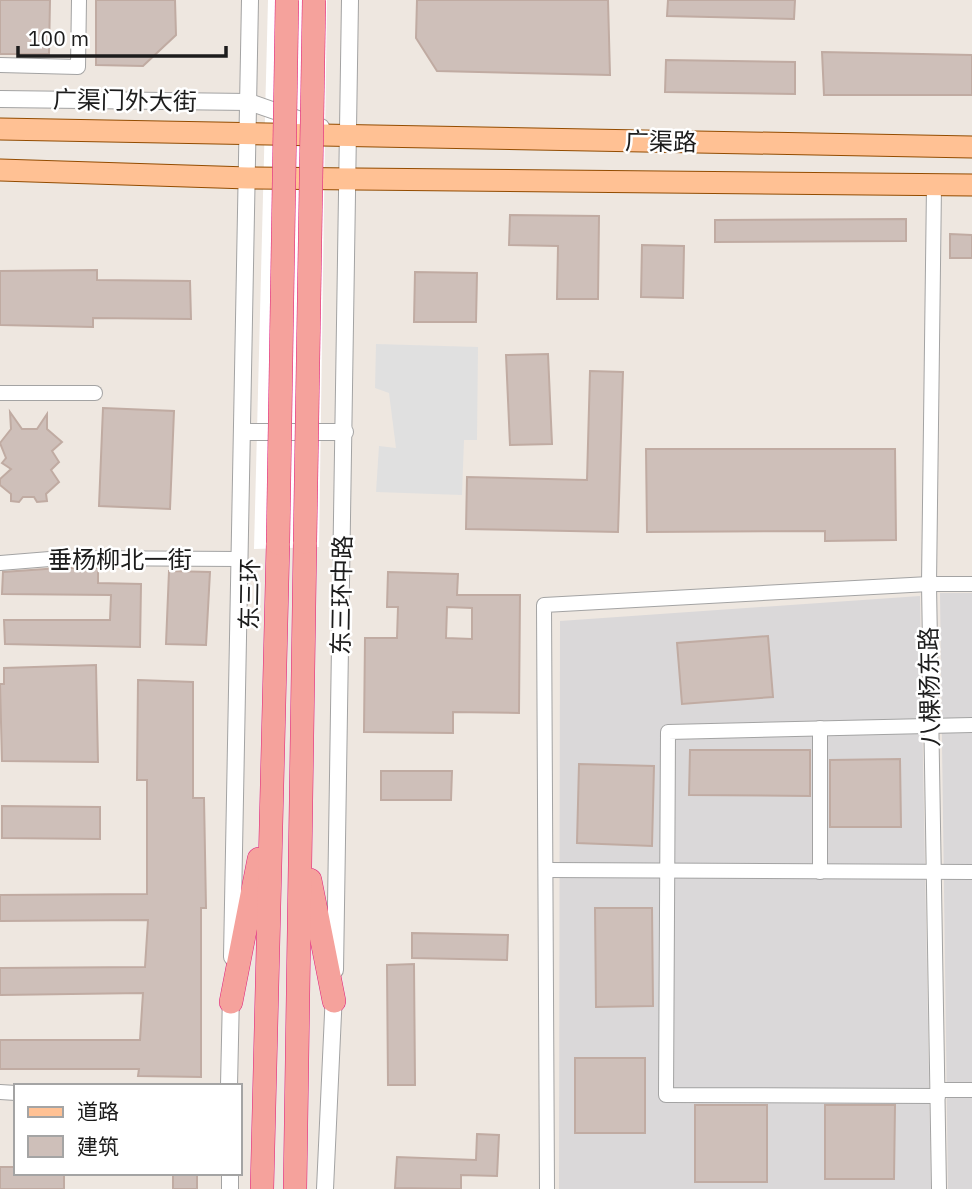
<svg xmlns="http://www.w3.org/2000/svg" width="972" height="1189" viewBox="0 0 972 1189" font-family="'IBM Plex Sans','Noto Sans SC',sans-serif">
<style>
.residential{fill:#dad8d9}
.parking{fill:#e0e0e0}
.pier{fill:#fff}
.building{fill:#cebfb9;stroke:#c0aba2;stroke-width:2;fill-rule:evenodd}
.lines{fill:none;stroke-linecap:round;stroke-linejoin:round}
.minor-casing{stroke:#a3a3a3;stroke-width:16}
.tertiary-casing{stroke:#a3a3a3;stroke-width:18}
.primary-casing{stroke:#934c00;stroke-width:23}
.trunk-casing{stroke:#df1a7b;stroke-width:24}
.minor{stroke:#fff;stroke-width:14}
.tertiary{stroke:#fff;stroke-width:16}
.primary{stroke:#ffc194;stroke-width:21}
.trunk{stroke:#f5a29c;stroke-width:23}
.trunk-bridge-casing{stroke:#df1a7b;stroke-width:24;stroke-linecap:butt}
.trunk-bridge{stroke:#f5a29c;stroke-width:23}
.labels{text-anchor:middle;stroke-width:5;stroke-linejoin:round;paint-order:stroke}
.street-label{font-size:24px;fill:#1c1c1c;stroke:#fff}
</style>
<rect width="100%" height="100%" fill="#eee7e0"/>
<!-- residential -->
<g class="residential">
<polygon points="940,593 972,593 972,1189 948,1189"/>
<polygon points="920,596 931,1189 559,1189 560,621"/>
</g>
<!-- parking -->
<polygon class="parking" points="376,344 478,347 477,440 464,440 462,495 376,492 379,446 396,448 389,393 375,388"/>
<!-- pier -->
<polygon class="pier" points="268,0 327,0 319,547 254,549"/>
<!-- building -->
<g class="building">
<polygon points="0,0 50,0 49,54 0,54"/>
<polygon points="96,0 175,0 176,35 143,66 96,65"/>
<polygon points="417,0 608,0 610,75 437,71 416,38"/>
<polygon points="668,0 795,0 794,19 667,16"/>
<polygon points="822,52 972,55 972,95 824,95"/>
<polygon points="666,60 795,62 795,94 665,92"/>
<polygon points="510,215 599,216 598,299 557,299 558,246 509,245"/>
<polygon points="906,219 906,241 715,242 715,220"/>
<polygon points="950,234 972,235 972,258 950,258"/>
<polygon points="642,245 684,246 683,298 641,297"/>
<polygon points="97,270 97,280 190,281 191,319 93,318 93,327 0,325 0,271"/>
<polygon points="415,272 477,273 476,322 414,322"/>
<polygon points="548,354 552,444 510,445 506,355"/>
<polygon points="590,371 623,372 618,532 466,529 467,477 587,480"/>
<polygon points="103,408 174,411 170,509 99,506"/>
<polygon points="10,412 22,429 37,429 47,414 47,429 62,442 52,451 59,462 51,470 59,482 46,494 47,501 37,502 34,497 23,497 19,502 11,501 11,494 0,485 0,479 11,469 2,463 6,458 0,443 11,429"/>
<polygon points="646,449 895,449 896,540 825,541 825,531 647,532"/>
<polygon points="60,568 98,568 98,583 141,584 140,647 5,644 4,620 110,620 111,595 2,594 3,572"/>
<polygon points="169,571 210,572 206,645 166,644"/>
<path d="M388,572l70,2 -1,21h63l-1,118 -66,-1v21l-89,-1 1,-94h32l1,-31h-11zM447,607l25,1v31l-26,-1z"/>
<polygon points="768,636 773,697 682,704 677,643"/>
<polygon points="96,665 98,762 2,761 0,684 4,684 4,668"/>
<polygon points="138,680 193,682 193,798 204,798 206,908 201,908 201,1077 138,1076 139,1069 0,1069 0,1040 140,1040 143,993 0,995 0,968 145,967 148,920 0,921 0,895 147,894 147,780 137,780"/>
<polygon points="690,750 810,750 810,796 689,795"/>
<polygon points="900,759 901,827 830,827 830,760"/>
<polygon points="579,764 654,766 652,846 577,843"/>
<polygon points="381,771 452,771 451,800 381,800"/>
<polygon points="2,806 100,807 100,839 2,838"/>
<polygon points="595,908 652,908 653,1006 596,1007"/>
<polygon points="412,933 508,935 507,960 412,958"/>
<polygon points="414,964 415,1085 388,1085 387,965"/>
<rect x="575" y="1058" width="70" height="75"/>
<rect x="695" y="1105" width="72" height="77"/>
<polygon points="825,1105 895,1105 894,1179 825,1179"/>
<polygon points="477,1134 499,1135 497,1176 461,1175 461,1189 395,1188 397,1157 476,1160"/>
<polygon points="0,1167 16,1167 16,1173 64,1173 64,1189 0,1189"/>
<rect x="173" y="1173" width="24" height="16"/>
</g>
<g class="lines">
<defs>
<g id="minor">
<polyline points="0,65 78,67 79,0"/>
<polyline points="934,185 929,584 939,1189"/>
<polyline points="0,393 95,393"/>
<polyline points="0,563 62,558 240,559"/>
<polyline points="820,728 820,872"/>
<polyline points="546,870 972,872"/>
<polyline points="938,1090 972,1090"/>
<polyline points="0,1092 16,1093"/>
<polyline points="938,1096 666,1095 668,732 972,725"/>
<polyline points="547,1189 544,605 929,584 972,584"/>
</g>
<g id="tertiary">
<polyline points="0,99 249,102 321,127"/>
<polyline points="242,432 345,432"/>
<polyline points="232,957 250,0"/>
<polyline points="335,970 350,0"/>
<polyline points="229,1086 231,994"/>
<polyline points="230,1173 230,1189"/>
<polyline points="325,1189 334,992"/>
</g>
<g id="primary">
<polyline points="0,129 972,147"/>
<polyline points="0,170 248,178 972,185"/>
</g>
<g id="trunk">
<polyline points="310,880 334,1001"/>
<polyline points="231,1002 259,859"/>
<polyline points="262,1189 278,543"/>
<polyline points="295,1189 305,542"/>
</g>
</defs>
<!-- minor casing -->
<use href="#minor" class="minor-casing"/>
<!-- tertiary casing -->
<use href="#tertiary" class="tertiary-casing"/>
<!-- primary casing -->
<use href="#primary" class="primary-casing"/>
<!-- trunk casing -->
<use href="#trunk" class="trunk-casing"/>
<!-- minor -->
<use href="#minor" class="minor"/>
<!-- tertiary -->
<use href="#tertiary" class="tertiary"/>
<!-- primary -->
<use href="#primary" class="primary"/>
<!-- trunk -->
<use href="#trunk" class="trunk"/>
<defs>
<g id="trunk-bridge">
<polyline points="305,542 314,0"/>
<polyline points="278,543 287,0"/>
</g>
</defs>
<!-- trunk-bridge casing -->
<use href="#trunk-bridge" class="trunk-bridge-casing"/>
<!-- trunk-bridge -->
<use href="#trunk-bridge" class="trunk-bridge"/>
</g>
<g class="labels">
<!-- street labels -->
<g class="street-label">
<text transform="translate(125 101) rotate(1)" y="8">广渠门外大街</text>
<text transform="translate(661 142) rotate(1)" y="8">广渠路</text>
<text x="120" y="568">垂杨柳北一街</text>
<text transform="translate(250 594) rotate(-89)" y="8">东三环</text>
<text transform="translate(342 595) rotate(-89)" y="8">东三环中路</text>
<text transform="translate(930 687) rotate(-91)" y="8">八棵杨东路</text>
</g>
</g>
<!-- legend -->
<rect x="14" y="1084" width="228" height="91" fill="#ffffff" stroke="#a4a4a4" stroke-width="2"/>
<rect x="28" y="1107" width="35" height="10" fill="#ffc194" stroke="#a4a4a4" stroke-width="2"/>
<text x="77" y="1119" font-size="21" fill="#1c1c1c">道路</text>
<rect x="28" y="1136" width="35" height="21" fill="#cebfb9" stroke="#a4a4a4" stroke-width="2"/>
<text x="77" y="1154" font-size="21" fill="#1c1c1c">建筑</text>
<!-- scale -->
<path d="M18 46v10h208v-10" fill="none" stroke="#1c1c1c" stroke-width="3.5"/>
<text x="28" y="46" font-size="21" fill="#1c1c1c" stroke="#ffffff" stroke-width="5" paint-order="stroke">100 m</text>
</svg>
